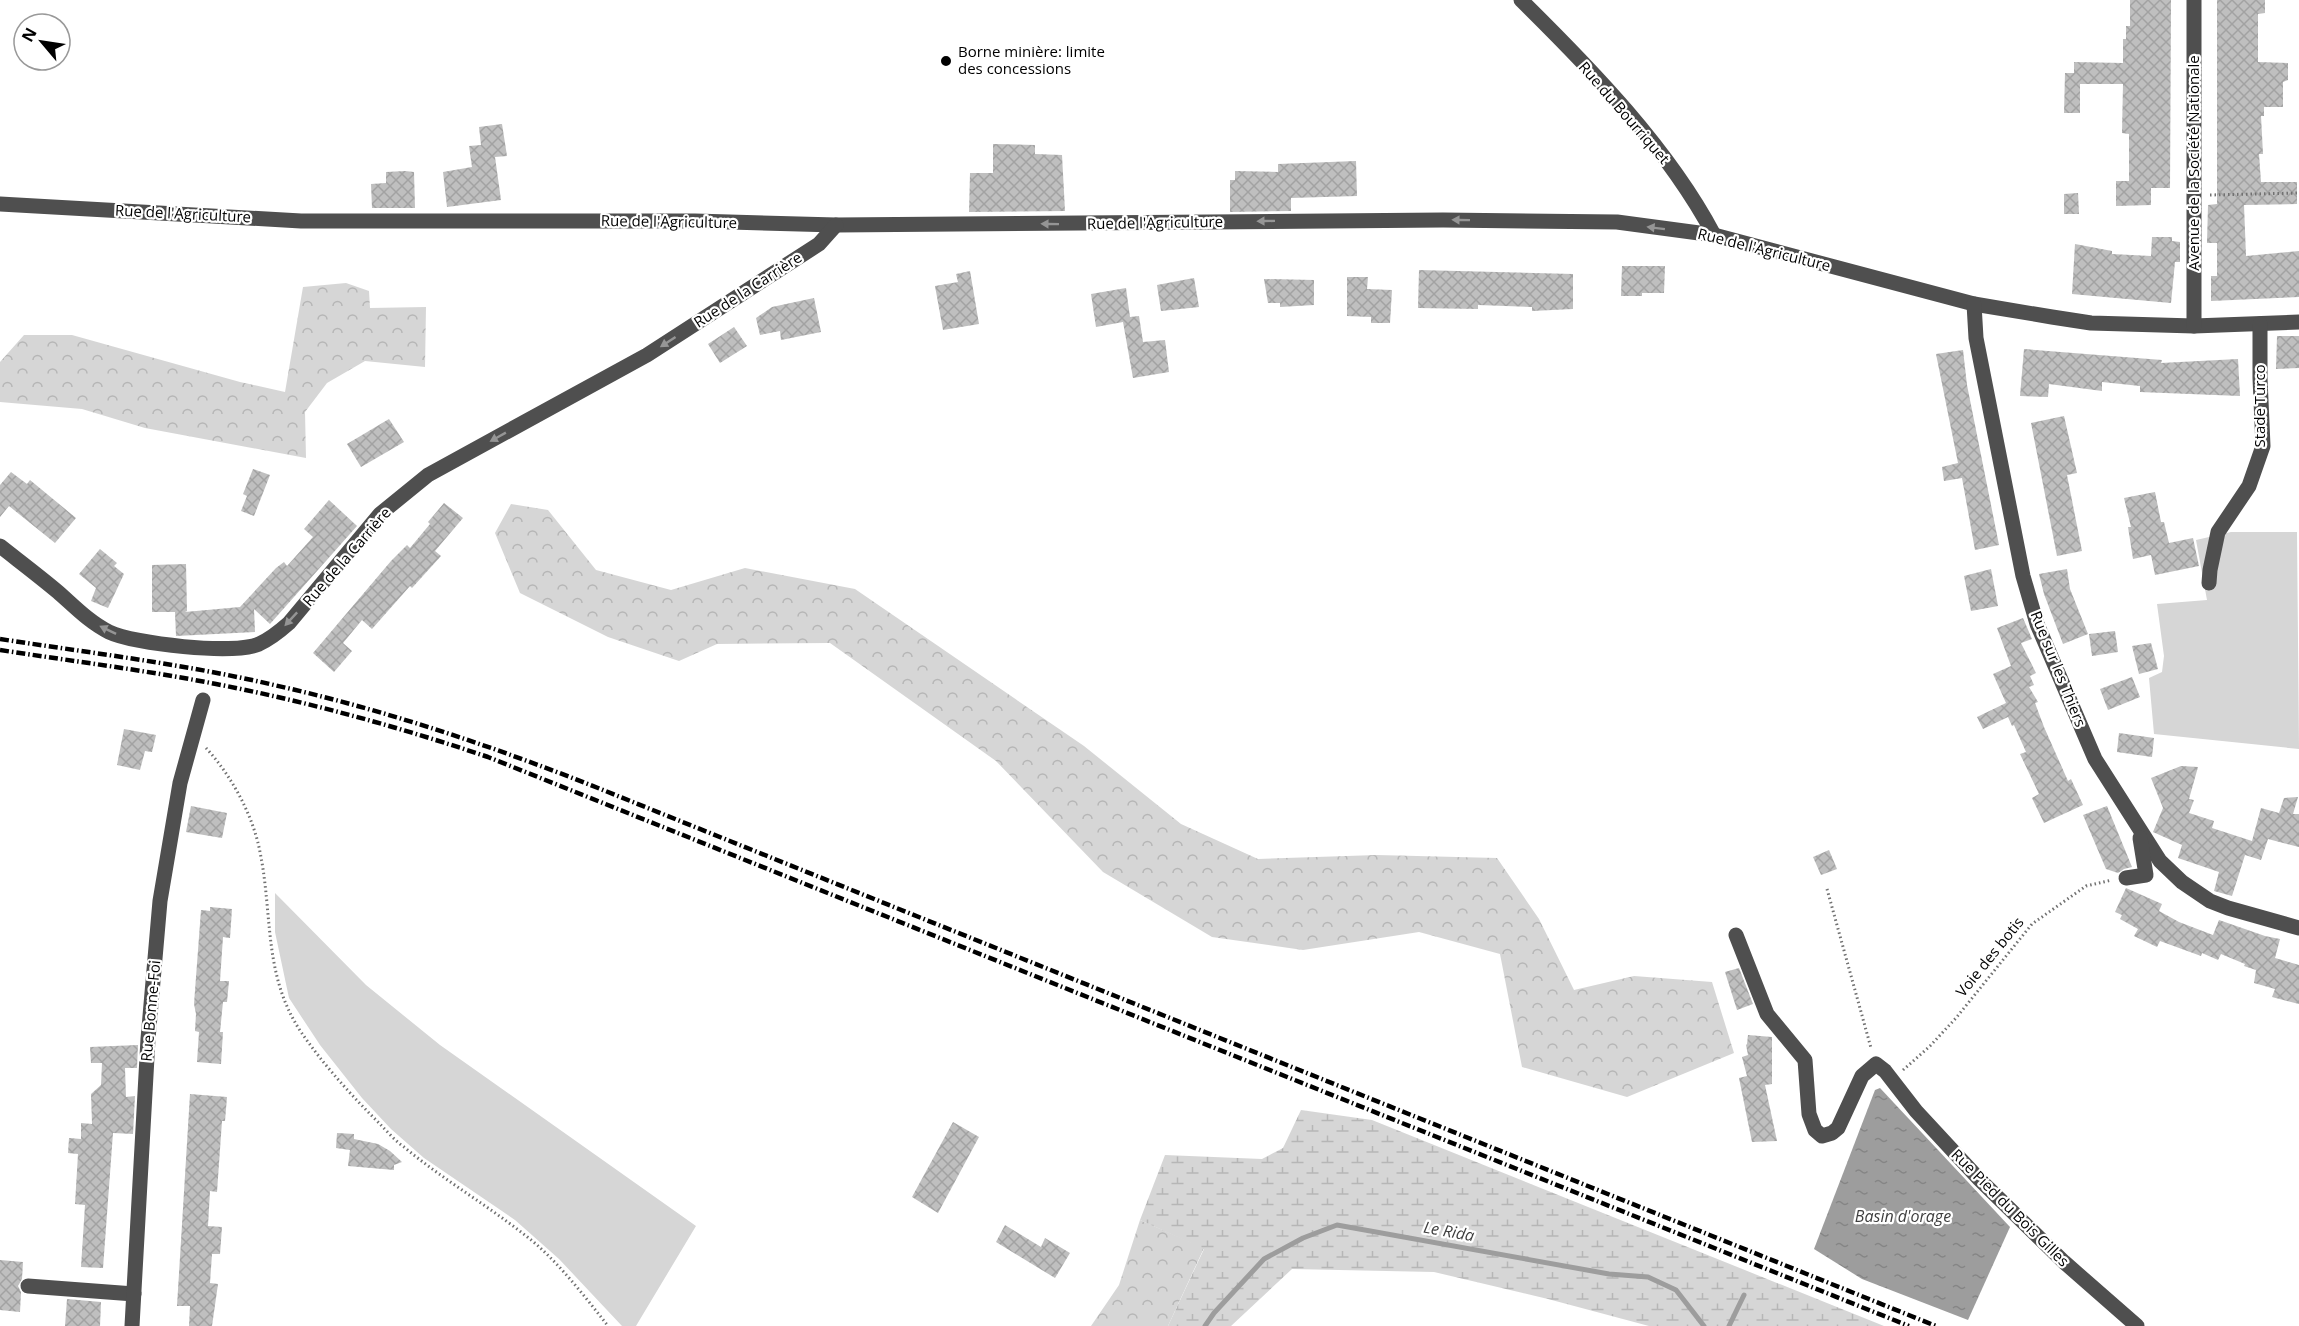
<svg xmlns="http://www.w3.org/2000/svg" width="2299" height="1326" viewBox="0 0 2299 1326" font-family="'Open Sans',sans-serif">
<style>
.grass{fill:#d6d6d6}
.forest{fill:url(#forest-crowns)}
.wetland{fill:url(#wetland-marsh)}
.water{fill:url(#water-ripples)}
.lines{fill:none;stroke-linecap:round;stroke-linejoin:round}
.stream{stroke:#9d9d9d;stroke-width:5}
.building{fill:url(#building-cross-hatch)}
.path{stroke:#717171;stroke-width:3;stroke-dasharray:1.5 3;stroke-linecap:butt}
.minor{stroke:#4f4f4f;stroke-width:15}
.rail{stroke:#000;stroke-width:4.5;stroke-dasharray:9 3 1.5 3;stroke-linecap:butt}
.oneway{fill:#959595}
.poi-dot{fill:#000;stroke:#fff;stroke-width:2}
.labels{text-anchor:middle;stroke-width:4.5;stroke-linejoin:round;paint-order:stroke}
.poi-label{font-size:15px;fill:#000;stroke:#fff;text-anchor:start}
.street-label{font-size:15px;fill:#000;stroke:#fff}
.water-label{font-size:16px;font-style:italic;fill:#3e3e3e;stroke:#fff}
</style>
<defs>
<pattern id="forest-crowns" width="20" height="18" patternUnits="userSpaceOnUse" patternTransform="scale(1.5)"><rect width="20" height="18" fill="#d6d6d6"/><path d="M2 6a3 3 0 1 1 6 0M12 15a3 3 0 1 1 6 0" fill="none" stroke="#b6b6b6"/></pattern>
<pattern id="wetland-marsh" width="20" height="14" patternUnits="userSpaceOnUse" patternTransform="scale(1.5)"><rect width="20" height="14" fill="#d6d6d6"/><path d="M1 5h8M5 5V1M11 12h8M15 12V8" fill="none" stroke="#b6b6b6"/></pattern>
<pattern id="water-ripples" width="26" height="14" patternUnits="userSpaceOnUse" patternTransform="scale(1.5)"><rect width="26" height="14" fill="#9d9d9d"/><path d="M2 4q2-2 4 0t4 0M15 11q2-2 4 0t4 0" fill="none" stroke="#858585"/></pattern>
<pattern id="building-cross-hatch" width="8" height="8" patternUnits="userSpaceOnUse" patternTransform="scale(1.5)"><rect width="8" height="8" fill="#bfbfbf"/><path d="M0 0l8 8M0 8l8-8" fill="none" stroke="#a2a2a2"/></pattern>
</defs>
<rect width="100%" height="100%" fill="#fff"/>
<!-- grass -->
<g class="grass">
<polygon points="2231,532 2297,532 2299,749 2154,734 2149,678 2162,672 2164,656 2157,604 2207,600 2196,540"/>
<polygon points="275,893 366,985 440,1045 696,1226 636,1326 622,1326 559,1259 515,1220 424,1158 391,1129 362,1098 320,1045 289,998 275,932"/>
</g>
<!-- forest -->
<g class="forest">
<polygon points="346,283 369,291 370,308 426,307 425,367 365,361 327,383 305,412 306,458 145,428 82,409 0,402 0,362 24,335 72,335 240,382 285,392 303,287"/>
<polygon points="511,504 548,510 596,570 671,590 745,568 855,589 1084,746 1181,824 1258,859 1377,855 1497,858 1539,919 1574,990 1634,976 1712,982 1734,1053 1627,1097 1522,1067 1500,954 1419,932 1303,950 1212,937 1103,872 996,761 830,643 717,644 679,661 608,637 520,593 495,533"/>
<polygon points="1140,1220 1204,1248 1168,1326 1091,1326 1119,1285"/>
</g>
<!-- wetland -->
<polygon class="wetland" points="1301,1110 1372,1120 1884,1326 1649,1326 1548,1299 1434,1272 1292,1269 1231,1326 1168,1326 1204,1249 1140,1220 1165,1155 1262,1159 1283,1148"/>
<!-- water -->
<polygon class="water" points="1880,1088 2010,1227 1968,1320 1862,1279 1814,1249 1875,1090"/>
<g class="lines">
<!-- stream -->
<g class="stream">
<polyline points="1205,1326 1214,1313 1264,1259 1303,1238 1337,1225 1609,1274 1648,1277 1676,1290 1704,1326"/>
<polyline points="1729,1326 1744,1295"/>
</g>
</g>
<!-- building -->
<g class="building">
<polygon points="2130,0 2171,0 2170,188 2151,188 2151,205 2116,206 2116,181 2129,181 2129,134 2122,133 2123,84 2080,84 2080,113 2064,113 2065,73 2074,73 2074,62 2123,63 2123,39 2126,39 2126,26 2130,26"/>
<polygon points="2217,0 2265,0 2265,13 2258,14 2258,62 2288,63 2288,80 2283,82 2283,107 2264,107 2264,116 2261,116 2263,154 2259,154 2261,182 2297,182 2297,204 2244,205 2246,256 2299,251 2299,297 2211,301 2211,276 2217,276 2217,243 2207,243 2208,205 2217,204"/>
<polygon points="502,124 507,156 495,157 501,200 447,207 443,172 472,167 469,146 481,145 479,127"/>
<polygon points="993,144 1035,145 1035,154 1062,155 1065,211 969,212 970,173 993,173"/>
<polygon points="1356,161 1357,196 1291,198 1291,211 1230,212 1230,180 1235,180 1235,171 1278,172 1278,164"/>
<polygon points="405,171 414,172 415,208 372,208 371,184 386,183 386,172"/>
<polygon points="2078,193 2079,214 2064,214 2064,194"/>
<polygon points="2152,237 2172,237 2172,241 2180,242 2180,262 2175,262 2171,303 2072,294 2075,244 2112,251 2112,254 2151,256"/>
<polygon points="1622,266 1665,266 1664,293 1642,293 1642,296 1621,296"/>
<polygon points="1419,270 1573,274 1573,309 1532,311 1532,307 1478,305 1478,309 1418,308"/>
<polygon points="970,271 979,324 943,330 935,286 958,282 956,274"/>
<polygon points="1347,277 1368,277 1367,289 1392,290 1390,323 1371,323 1371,317 1347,316"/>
<polygon points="1194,278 1199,307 1161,311 1157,285"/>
<polygon points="1264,279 1314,280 1314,305 1280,307 1280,303 1268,303"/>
<polygon points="1126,288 1130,317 1139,316 1143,342 1165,340 1169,372 1133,378 1123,322 1096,327 1091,294"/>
<polygon points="814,298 821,332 781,340 780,331 760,335 756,318 772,307"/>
<polygon points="734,327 747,346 720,363 708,344"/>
<polygon points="2277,336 2299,336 2299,368 2276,369"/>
<polygon points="2024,349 2162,360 2161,363 2238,359 2240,396 2140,392 2140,386 2102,382 2102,391 2049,384 2048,397 2020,396"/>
<polygon points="1963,350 1967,385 1999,545 1975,550 1962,478 1944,481 1942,467 1958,463 1936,354"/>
<polygon points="2064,416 2077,473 2067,475 2082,551 2057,556 2031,423"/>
<polygon points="389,419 404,442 361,467 347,444"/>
<polygon points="253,469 270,475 254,516 241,511 247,496 243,494"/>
<polygon points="11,472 27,484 30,480 76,518 55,543 9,506 0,517 0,485"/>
<polygon points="2155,492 2161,522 2164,522 2169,543 2193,538 2199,566 2155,575 2151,555 2133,559 2128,527 2131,527 2124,498"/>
<polygon points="329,500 357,526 270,624 254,609 255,632 176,636 175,612 152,612 152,565 186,564 187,611 185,612 240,607 276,568 284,562 287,566 313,537 304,529"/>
<polygon points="444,503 463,518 435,551 441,556 412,588 410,586 372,629 362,620 343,643 352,651 334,672 313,653 391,561 407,545 410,548 430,524 428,522"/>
<polygon points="100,549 117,563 114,566 124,574 108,608 91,601 96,588 79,574"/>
<polygon points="1991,569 1998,606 1971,611 1964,576"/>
<polygon points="2067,569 2070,589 2088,634 2063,644 2044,594 2039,574"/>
<polygon points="2023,618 2032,639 2021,643 2036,673 2030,676 2034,685 2029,687 2038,702 2035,703 2044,727 2068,781 2071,779 2083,805 2044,823 2032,798 2039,794 2020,754 2026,752 2014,725 2012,726 2008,717 1983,729 1977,717 2006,703 1993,674 2011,666 1997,628"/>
<polygon points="2115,631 2118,652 2092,656 2089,634"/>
<polygon points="2151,643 2158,669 2139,674 2132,646"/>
<polygon points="2132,677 2140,697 2108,710 2100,689"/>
<polygon points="124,729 156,735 152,752 145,751 140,770 117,765"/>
<polygon points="2119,733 2154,738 2152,757 2117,752"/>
<polygon points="2181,766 2198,767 2189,799 2194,800 2189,813 2214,821 2212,828 2252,841 2261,808 2279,813 2284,798 2298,797 2293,814 2299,814 2299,847 2268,839 2261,860 2245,855 2232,896 2214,891 2219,872 2178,858 2182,845 2153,832 2163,808 2151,778"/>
<polygon points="191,806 227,813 222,838 186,832"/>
<polygon points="2107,806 2132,867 2124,869 2118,873 2106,869 2083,815"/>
<polygon points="1829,850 1837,869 1821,875 1813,857"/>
<polygon points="2126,888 2162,904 2159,911 2179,922 2213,935 2219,920 2265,936 2280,939 2275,958 2299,965 2299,1004 2272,997 2275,989 2254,983 2256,970 2244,966 2245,964 2221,954 2218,960 2202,953 2201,956 2160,941 2157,947 2134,936 2138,929 2120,919 2122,915 2115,912"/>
<polygon points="210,907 232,909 230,938 223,937 220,981 229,981 227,1002 223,1002 220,1032 223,1032 221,1064 197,1062 199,1032 195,1031 196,1014 194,1004 201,910 210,911"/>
<polygon points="1739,968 1753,1004 1737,1010 1725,972"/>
<polygon points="1748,1035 1772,1037 1772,1084 1765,1085 1777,1141 1752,1142 1739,1078 1747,1076 1742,1057 1748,1055 1746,1045 1747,1044"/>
<polygon points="138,1045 137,1068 125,1068 126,1097 135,1096 133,1134 113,1133 103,1268 81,1267 85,1205 75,1204 78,1154 68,1153 69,1138 81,1139 81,1123 92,1124 91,1094 101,1085 102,1063 91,1063 90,1047"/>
<polygon points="190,1094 227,1097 225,1121 222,1121 217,1192 210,1191 208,1226 222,1227 220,1254 212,1254 210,1283 218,1284 212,1326 189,1326 190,1306 177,1306"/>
<polygon points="953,1122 979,1137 938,1213 912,1197"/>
<polygon points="337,1133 354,1134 354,1139 378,1144 390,1151 402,1162 394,1165 394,1170 348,1166 350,1150 336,1148"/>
<polygon points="1005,1225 1041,1247 1045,1238 1070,1253 1055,1278 996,1242"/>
<polygon points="0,1260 23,1262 22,1279 18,1286 21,1292 20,1312 0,1310"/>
<polygon points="67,1299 101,1302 100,1326 65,1326"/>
</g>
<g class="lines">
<!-- path -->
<g class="path">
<polyline points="2210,195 2299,193"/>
<path d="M206,748c25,27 47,67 54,104 13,63 3,123 41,180 22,32 49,62 77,90 8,8 16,18 26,25 42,35 90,62 132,97 27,24 50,54 72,82"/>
<polyline points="1827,889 1871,1048"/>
<polyline points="1903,1070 1930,1046 1956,1018 2032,924 2086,886 2112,880"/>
</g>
<!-- minor -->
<g class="minor">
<path d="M1521,0c70,69 147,148 193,235"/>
<polyline points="0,204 301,221 695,221 836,225 1443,220 1617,222 1714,235 1974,304 2052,317 2091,323 2194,326 2299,322"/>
<polyline points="1974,304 1976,338 2023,576 2037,624 2095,759 2160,861 2182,882 2210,901 2228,908 2299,928"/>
<polyline points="2194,326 2194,0"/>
<path d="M0,546c19,15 39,30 58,46 16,14 31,30 51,40 25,12 124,23 150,12 11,-5 21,-13 30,-21l91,-109 48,-39 219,-120 172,-111 17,-19"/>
<polyline points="2209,583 2210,570 2218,532 2249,486 2263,446 2260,378 2260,324"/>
<polyline points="2126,878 2146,875 2140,838"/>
<polyline points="1736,935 1767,1014 1805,1060 1809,1114 1815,1130 1822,1136 1832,1133 1838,1128 1862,1076 1876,1064 1885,1071 1916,1111 1979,1179 2064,1262 2137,1326"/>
<polyline points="28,1286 134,1294"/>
<polyline points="132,1326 148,1039 160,901 180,783 203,700"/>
</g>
<!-- rail -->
<g class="rail">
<path d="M0,639c91,14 184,25 274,46 111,25 218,61 324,103l1338,538"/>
<path d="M0,650c72,11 144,20 216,34 93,18 183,43 272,73l1421,569"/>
</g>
</g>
<!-- one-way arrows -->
<defs><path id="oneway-solid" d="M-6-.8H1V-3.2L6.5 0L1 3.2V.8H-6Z" transform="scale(1.5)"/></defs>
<g class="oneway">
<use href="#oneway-solid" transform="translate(1461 220) rotate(-179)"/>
<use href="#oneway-solid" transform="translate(1266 221) rotate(179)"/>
<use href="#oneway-solid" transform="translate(1050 224) rotate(-179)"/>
<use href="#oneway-solid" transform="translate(1656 228) rotate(-173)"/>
<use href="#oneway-solid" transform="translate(668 342) rotate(147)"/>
<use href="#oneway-solid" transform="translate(498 437) rotate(151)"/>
<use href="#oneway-solid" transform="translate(291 619) rotate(133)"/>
<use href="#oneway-solid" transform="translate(108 630) rotate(-154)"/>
</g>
<!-- markers -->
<circle class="poi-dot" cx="946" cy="61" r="6"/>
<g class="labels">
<!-- poi labels -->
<g class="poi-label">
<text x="958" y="57">Borne minière: limite<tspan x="958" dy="17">des concessions</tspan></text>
</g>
<!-- street labels -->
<g class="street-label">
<text transform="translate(1624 113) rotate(49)" y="5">Rue du Bourriquet</text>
<text transform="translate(2194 163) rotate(-90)" y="5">Avenue de la Société Nationale</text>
<text transform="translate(183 214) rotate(3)" y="5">Rue de l'Agriculture</text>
<text transform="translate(669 222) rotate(1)" y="5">Rue de l'Agriculture</text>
<text transform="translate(1155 223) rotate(-1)" y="5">Rue de l'Agriculture</text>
<text transform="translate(1764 250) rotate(14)" y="5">Rue de l'Agriculture</text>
<text transform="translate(748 290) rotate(-33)" y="5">Rue de la Carrière</text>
<text transform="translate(2260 406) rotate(-90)" y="5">Stade Turco</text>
<text transform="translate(347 557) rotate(-49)" y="5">Rue de la Carrière</text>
<text transform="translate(2058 669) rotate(68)" y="5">Rue sur les Thiers</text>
<text transform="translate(1990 957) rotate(-51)" y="5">Voie des botis</text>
<text transform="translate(151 1011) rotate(-85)" y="5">Rue Bonne-Foi</text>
<text transform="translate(2010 1208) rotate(45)" y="5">Rue Pied du Bois Gilles</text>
</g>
<!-- water labels -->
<g class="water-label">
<text x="1903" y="1222">Basin d'orage</text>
<text transform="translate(1449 1231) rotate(10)" y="6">Le Rida</text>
</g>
</g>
<!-- north arrow -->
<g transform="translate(42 42) rotate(299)"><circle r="28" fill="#ffffff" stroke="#999999" stroke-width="1.5"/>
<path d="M0-4.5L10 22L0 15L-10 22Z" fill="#000000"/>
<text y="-9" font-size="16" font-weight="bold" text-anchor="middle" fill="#000000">N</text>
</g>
</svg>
